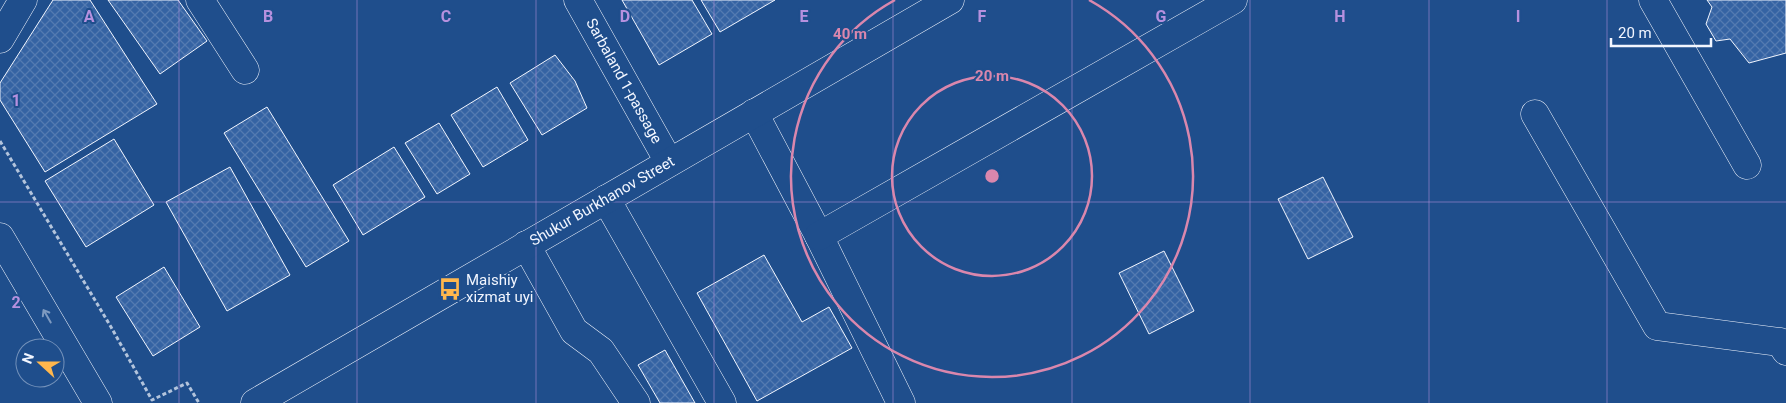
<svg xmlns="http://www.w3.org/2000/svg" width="1786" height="403" viewBox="0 0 1786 403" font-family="Roboto,sans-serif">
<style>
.building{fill:url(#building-cross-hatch);stroke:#f2f6ff}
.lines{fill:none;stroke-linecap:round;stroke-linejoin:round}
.minor-casing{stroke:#f2f6ff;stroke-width:29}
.major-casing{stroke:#f2f6ff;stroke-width:29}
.path{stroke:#b3c4dc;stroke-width:3;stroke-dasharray:4 2.5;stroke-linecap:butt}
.minor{stroke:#1f4e8c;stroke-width:28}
.major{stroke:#1f4e8c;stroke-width:28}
.oneway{stroke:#7e9ac0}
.grid{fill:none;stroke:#b691df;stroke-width:1;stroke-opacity:0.55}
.ring{fill:none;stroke:#da87ad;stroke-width:2.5}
.labels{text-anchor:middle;stroke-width:4;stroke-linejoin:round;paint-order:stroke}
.street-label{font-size:15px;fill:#f2f6ff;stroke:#1f4e8c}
.poi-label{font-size:15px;fill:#f2f6ff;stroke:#1f4e8c;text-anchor:start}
.grid-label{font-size:16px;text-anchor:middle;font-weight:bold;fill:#b691df;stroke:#1f4e8c;stroke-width:4;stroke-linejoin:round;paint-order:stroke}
.centre{fill:#da87ad;stroke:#1f4e8c;stroke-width:2.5}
.ring-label{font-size:15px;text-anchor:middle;font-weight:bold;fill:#da87ad;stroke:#1f4e8c;stroke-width:4;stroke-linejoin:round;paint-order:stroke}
</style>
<defs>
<pattern id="building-cross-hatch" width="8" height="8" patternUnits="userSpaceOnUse" patternTransform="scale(1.25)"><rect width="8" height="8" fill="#3563a3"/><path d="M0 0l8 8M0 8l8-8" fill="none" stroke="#537ab1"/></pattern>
</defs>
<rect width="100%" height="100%" fill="#1f4e8c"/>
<!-- building -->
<g class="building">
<polygon points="53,0 90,0 157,104 45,172 0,100 0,83"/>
<polygon points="108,0 178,0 207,41 160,74"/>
<polygon points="622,0 692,0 712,34 659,65"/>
<polygon points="701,0 775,0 720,32"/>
<polygon points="1707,0 1786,0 1786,53 1749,63 1730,39 1716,41 1706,24 1712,7"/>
<polygon points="555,55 575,81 587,108 542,135 510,83"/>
<polygon points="497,87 528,140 483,167 451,115"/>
<polygon points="267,107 349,241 306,267 224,133"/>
<polygon points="439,123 470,174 437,194 405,143"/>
<polygon points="114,139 154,205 86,247 45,181"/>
<polygon points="394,147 425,197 363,235 333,185"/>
<polygon points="230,167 290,275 227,311 166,202"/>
<polygon points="1323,177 1353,237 1308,259 1278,199"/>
<polygon points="1164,251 1194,311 1149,334 1119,273"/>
<polygon points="764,255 802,322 829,307 852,348 757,401 697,293"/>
<polygon points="164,267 200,327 153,356 116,297"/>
<polygon points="665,350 695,403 660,403 638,365"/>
</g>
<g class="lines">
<defs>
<g id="minor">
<polyline points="200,0 245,70"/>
<polyline points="578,0 669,162"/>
<polyline points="1653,0 1747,165"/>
<polyline points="0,39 23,0"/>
<polyline points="754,113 819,236 901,403"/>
<polyline points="1535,114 1657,326 1780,342 1786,351"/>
<polyline points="606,199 722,403"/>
<polyline points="819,236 1233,0"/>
<polyline points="526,245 574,331 601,351 636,403"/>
<polyline points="255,403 950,0"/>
</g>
<polyline id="major" points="0,237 98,403"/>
</defs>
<!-- minor casing -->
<use href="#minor" class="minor-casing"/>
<!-- major casing -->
<use href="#major" class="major-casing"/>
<!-- path -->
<polyline class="path" points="0,141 111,327 152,400 187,383 199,403"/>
<!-- minor -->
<use href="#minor" class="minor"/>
<!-- major -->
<use href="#major" class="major"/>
</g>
<!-- one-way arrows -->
<defs><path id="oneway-shaft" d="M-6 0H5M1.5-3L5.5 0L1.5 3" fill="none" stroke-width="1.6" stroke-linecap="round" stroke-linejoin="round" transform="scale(1.25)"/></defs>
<use class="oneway" href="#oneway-shaft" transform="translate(47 316) rotate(-120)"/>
<!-- grid -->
<path class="grid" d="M179,0v403M357,0v403M536,0v403M714,0v403M893,0v403M1072,0v403M1250,0v403M1429,0v403M1607,0v403M0,202h1786"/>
<!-- distance rings -->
<g class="ring">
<circle cx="992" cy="176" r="100"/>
<path d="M1089 0A201 201 0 1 1 895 0"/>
</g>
<!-- icons -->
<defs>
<symbol id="bus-bare" viewBox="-9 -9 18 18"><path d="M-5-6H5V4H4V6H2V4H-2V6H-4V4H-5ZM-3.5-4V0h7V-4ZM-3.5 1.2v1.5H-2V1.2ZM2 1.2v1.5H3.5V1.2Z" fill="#ffb74d" stroke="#1f4e8c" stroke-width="2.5" paint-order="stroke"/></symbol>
</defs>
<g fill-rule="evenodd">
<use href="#bus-bare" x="434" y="273" width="32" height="32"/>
</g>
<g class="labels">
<!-- street labels -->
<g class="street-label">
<text transform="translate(624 81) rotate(61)" y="5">Sarbaland 1-passage</text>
<text transform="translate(602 201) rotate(-30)" y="5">Shukur Burkhanov Street</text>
</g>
<!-- poi labels -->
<g class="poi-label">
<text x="466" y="285">Maishiy<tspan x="466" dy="17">xizmat uyi</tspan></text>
</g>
</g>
<g class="grid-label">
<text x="89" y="22">A</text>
<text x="268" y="22">B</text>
<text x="446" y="22">C</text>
<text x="625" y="22">D</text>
<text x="804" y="22">E</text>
<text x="982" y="22">F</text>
<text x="1161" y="22">G</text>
<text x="1340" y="22">H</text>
<text x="1518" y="22">I</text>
<text x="16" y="106">1</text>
<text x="16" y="308">2</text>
</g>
<circle cx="992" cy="176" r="8" class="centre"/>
<g class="ring-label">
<text x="850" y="39">40 m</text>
<text x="992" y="81">20 m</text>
</g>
<!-- north arrow -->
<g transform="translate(40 363) rotate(291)"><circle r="24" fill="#1f4e8c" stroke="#7391ba"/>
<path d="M0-4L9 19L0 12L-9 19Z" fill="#ffb74d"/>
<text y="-8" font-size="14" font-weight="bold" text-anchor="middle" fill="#f2f6ff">N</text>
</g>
<!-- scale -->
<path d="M1611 38v8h100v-8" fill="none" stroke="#f2f6ff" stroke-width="2.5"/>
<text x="1618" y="38" font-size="15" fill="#f2f6ff" stroke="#1f4e8c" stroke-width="4" paint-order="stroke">20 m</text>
</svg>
